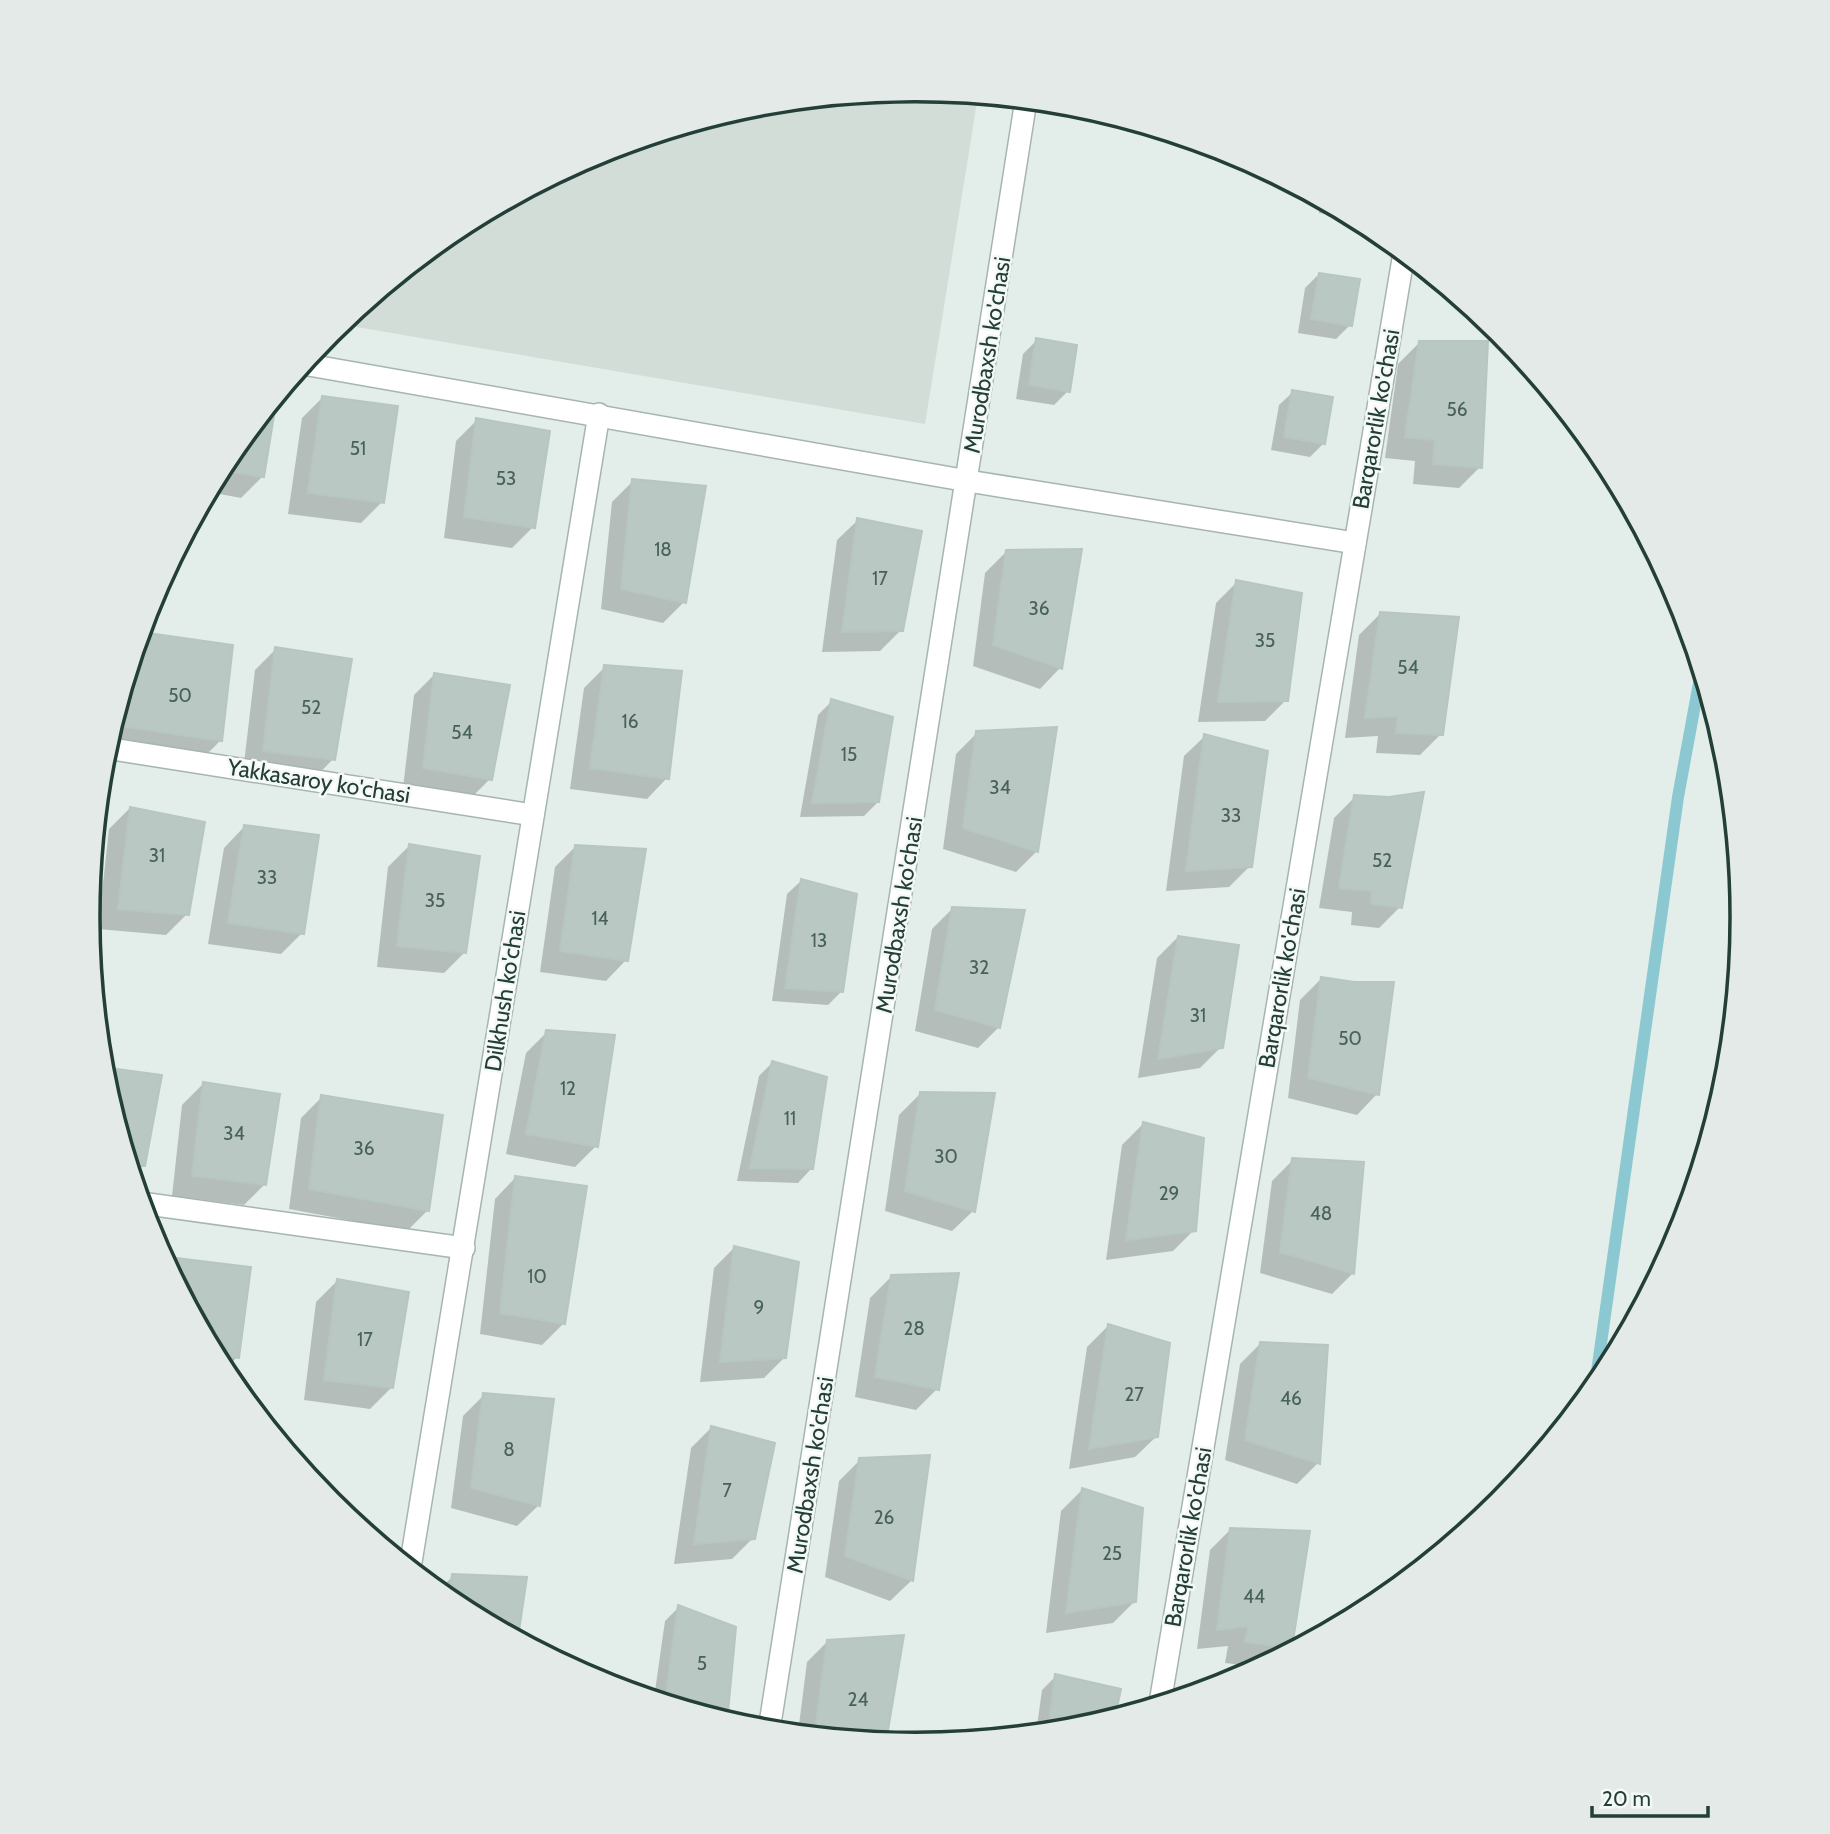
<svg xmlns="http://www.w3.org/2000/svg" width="1830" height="1834" viewBox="0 0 1830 1834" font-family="Cabin,sans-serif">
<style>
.built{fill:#d2ddd8}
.shadow{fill:#0003}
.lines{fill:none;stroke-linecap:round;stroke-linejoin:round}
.stream{stroke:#8cc8d2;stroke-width:12}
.building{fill:#b9c8c2;stroke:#b6c7c0;stroke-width:2}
.minor-casing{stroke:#a6b5b0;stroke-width:24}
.minor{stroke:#fff;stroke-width:21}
.labels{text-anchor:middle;stroke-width:5;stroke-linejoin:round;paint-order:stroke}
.number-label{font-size:19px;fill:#48615a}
.street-label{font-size:23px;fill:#233f37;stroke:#f4f9f7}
.rim{fill:none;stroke:#233f37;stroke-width:3.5}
</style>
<rect width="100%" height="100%" fill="#e3ede9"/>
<!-- built -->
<polygon class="built" points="915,90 978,96 925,424 339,324 456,229 599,152 754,105"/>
<!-- shadow -->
<g class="shadow">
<polygon points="1321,200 1356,219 1319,213"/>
<polygon points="1319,274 1350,325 1336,339 1298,333 1305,288"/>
<polygon points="1037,340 1068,391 1054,405 1016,399 1023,354"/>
<polygon points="1419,343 1480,467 1459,488 1413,484 1415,461 1385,458 1398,364"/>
<polygon points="1293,392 1324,443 1310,457 1271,450 1279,405"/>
<polygon points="323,397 382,502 361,523 288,514 302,418"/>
<polygon points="274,399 262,477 241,498 209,492 227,457"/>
<polygon points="477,420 533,527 512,548 444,538 456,441"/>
<polygon points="633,481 684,602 663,623 601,609 612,502"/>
<polygon points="858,520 901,630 880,651 822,652 837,540"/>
<polygon points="1006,552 1060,668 1040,689 973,666 985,573"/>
<polygon points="1237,582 1286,700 1265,721 1198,722 1216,603"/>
<polygon points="1380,614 1441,734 1420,755 1376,753 1378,736 1345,738 1359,635"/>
<polygon points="140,634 231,646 221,740 200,761 106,747"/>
<polygon points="276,649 333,759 313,780 243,772 255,670"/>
<polygon points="605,667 667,778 647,799 570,789 584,688"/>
<polygon points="435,674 490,779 469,800 403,788 414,695"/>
<polygon points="832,701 878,802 864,816 800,817 818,715"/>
<polygon points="977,733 1037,851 1016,872 943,849 956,754"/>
<polygon points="1205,736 1250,866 1229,887 1166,891 1184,756"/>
<polygon points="1355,797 1389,799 1400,907 1379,928 1351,925 1352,912 1319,908 1334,818"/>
<polygon points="130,808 187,914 166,935 98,929 109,829"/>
<polygon points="244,827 302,933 281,954 208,944 224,848"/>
<polygon points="409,846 464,953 444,973 377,967 388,867"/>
<polygon points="576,846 626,960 606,981 540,972 555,867"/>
<polygon points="801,881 842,991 828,1005 772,1001 787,894"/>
<polygon points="953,908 999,1027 978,1048 915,1031 932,929"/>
<polygon points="1178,937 1221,1047 1200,1068 1138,1078 1157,958"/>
<polygon points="1321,979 1353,984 1377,1094 1357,1115 1288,1098 1300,1000"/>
<polygon points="547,1032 596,1146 575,1167 506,1154 526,1053"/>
<polygon points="772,1063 811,1169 798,1183 737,1181 759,1076"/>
<polygon points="102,1069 160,1076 143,1166 133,1176"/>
<polygon points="203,1084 265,1184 244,1205 172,1196 182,1105"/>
<polygon points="920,1094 973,1211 952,1231 885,1211 899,1115"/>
<polygon points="322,1097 428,1210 407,1231 289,1209 301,1118"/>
<polygon points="1143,1124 1194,1230 1173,1251 1106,1260 1122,1145"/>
<polygon points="1293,1160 1353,1273 1332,1294 1260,1273 1272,1181"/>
<polygon points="515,1178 563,1324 542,1345 480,1334 495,1199"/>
<polygon points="735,1247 785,1357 764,1378 700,1382 714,1268"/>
<polygon points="176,1259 237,1357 224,1371 169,1267"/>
<polygon points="891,1277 937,1389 916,1410 855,1397 870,1298"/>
<polygon points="337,1281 391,1388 370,1409 304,1400 316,1302"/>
<polygon points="1108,1326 1157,1436 1135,1457 1069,1469 1087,1347"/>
<polygon points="1261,1343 1318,1463 1297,1484 1225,1460 1240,1364"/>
<polygon points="484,1395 552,1400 538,1506 517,1526 451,1508 463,1416"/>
<polygon points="711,1428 753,1538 732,1559 674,1564 691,1448"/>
<polygon points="928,1457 911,1581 890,1601 825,1577 839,1481 860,1460"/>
<polygon points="1082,1490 1134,1602 1113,1623 1046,1633 1061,1511"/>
<polygon points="1231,1529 1290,1648 1259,1667 1225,1663 1228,1646 1197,1649 1210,1550"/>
<polygon points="453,1576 525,1578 516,1637 455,1605 438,1591"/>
<polygon points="678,1608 726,1711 719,1718 654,1698 665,1621"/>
<polygon points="828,1641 884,1741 798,1733 807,1662"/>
<polygon points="1056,1676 1076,1729 1036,1733 1042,1690"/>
</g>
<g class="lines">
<!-- stream -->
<polyline class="stream" points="1595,1386 1678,797 1701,672"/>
</g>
<!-- building -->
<g class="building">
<polygon points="1319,273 1360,279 1352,326 1311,319"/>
<polygon points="1036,338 1077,345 1070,392 1029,385"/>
<polygon points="1419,341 1488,341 1482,468 1433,464 1435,440 1405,437"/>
<polygon points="1292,390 1333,397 1325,444 1284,437"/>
<polygon points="322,396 398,406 384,503 308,493"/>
<polygon points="277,397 264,477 220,470 227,457"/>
<polygon points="476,418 550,431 535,528 464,517"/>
<polygon points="632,479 706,486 686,603 621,589"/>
<polygon points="857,518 922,531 903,631 842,632"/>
<polygon points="1082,549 1062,669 993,645 1006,550"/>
<polygon points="1236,580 1302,593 1288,701 1218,702"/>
<polygon points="1380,612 1459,617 1443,735 1396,733 1398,716 1365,718"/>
<polygon points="141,632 233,645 222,741 113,725"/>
<polygon points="275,647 352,659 335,760 263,751"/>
<polygon points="604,665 682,671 669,779 590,768"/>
<polygon points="434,673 510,685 492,780 423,768"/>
<polygon points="831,699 893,717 879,802 812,803"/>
<polygon points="1057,727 1038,852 963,828 976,731"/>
<polygon points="1204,734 1268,751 1252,867 1186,871"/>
<polygon points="1424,792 1402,908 1371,904 1372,891 1339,888 1354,795 1389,797"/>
<polygon points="130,807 205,822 189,915 118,909"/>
<polygon points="244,825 319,835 304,934 228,923"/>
<polygon points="409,844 480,856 466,953 397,946"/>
<polygon points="575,845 646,849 628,961 560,951"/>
<polygon points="801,879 857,894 843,992 785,988"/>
<polygon points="952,907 1025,910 1000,1028 935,1010"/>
<polygon points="1178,936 1239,945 1223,1048 1158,1059"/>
<polygon points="1321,977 1354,982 1394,982 1379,1095 1308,1078"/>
<polygon points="546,1030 615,1035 598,1147 526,1134"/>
<polygon points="772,1061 827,1077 813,1169 750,1168"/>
<polygon points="102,1067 162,1075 145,1166 130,1165"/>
<polygon points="203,1082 280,1094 266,1185 192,1176"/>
<polygon points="920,1092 995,1093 975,1212 905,1191"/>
<polygon points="321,1095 443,1115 429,1211 309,1189"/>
<polygon points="1143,1122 1204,1138 1196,1231 1126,1240"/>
<polygon points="1292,1158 1364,1162 1354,1274 1280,1252"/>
<polygon points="515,1176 587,1186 565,1324 500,1313"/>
<polygon points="734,1246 799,1262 786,1358 720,1362"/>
<polygon points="176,1258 251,1267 239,1358 216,1355 173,1276"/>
<polygon points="959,1273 939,1390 875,1377 891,1275"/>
<polygon points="337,1279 409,1292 393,1388 324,1380"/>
<polygon points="1108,1324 1170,1343 1158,1437 1089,1449"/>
<polygon points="1260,1342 1328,1345 1320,1464 1245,1440"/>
<polygon points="483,1393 554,1399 540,1506 471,1488"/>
<polygon points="711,1426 775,1443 755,1539 694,1544"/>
<polygon points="930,1455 913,1581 845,1556 859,1458"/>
<polygon points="1082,1488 1143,1508 1136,1602 1066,1613"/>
<polygon points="1230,1528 1310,1531 1292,1648 1245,1642 1248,1626 1217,1630"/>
<polygon points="452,1574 527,1577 518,1638 449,1600"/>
<polygon points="678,1605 736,1627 728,1712 702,1713 665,1702"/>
<polygon points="904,1635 886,1742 815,1732 827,1640"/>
<polygon points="1055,1674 1121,1689 1115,1717 1076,1729 1048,1731"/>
</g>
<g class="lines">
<defs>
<g id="minor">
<polyline points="303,364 968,481 1355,543"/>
<polyline points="106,748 533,815"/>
<polyline points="141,1203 464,1248"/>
<polyline points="410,1568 599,414"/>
<polyline points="1160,1703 1404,253"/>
<polyline points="769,1730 1026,100"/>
</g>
</defs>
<!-- minor casing -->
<use href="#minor" class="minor-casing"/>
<!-- minor -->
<use href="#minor" class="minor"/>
</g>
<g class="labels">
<!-- number labels -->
<g class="number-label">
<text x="1457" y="416">56</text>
<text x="358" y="455">51</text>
<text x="506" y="485">53</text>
<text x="663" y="556">18</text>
<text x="880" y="585">17</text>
<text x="1039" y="615">36</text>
<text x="1265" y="647">35</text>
<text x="1408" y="674">54</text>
<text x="180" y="702">50</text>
<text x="311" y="714">52</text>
<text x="630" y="728">16</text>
<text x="462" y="739">54</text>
<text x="849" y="761">15</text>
<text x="1000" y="794">34</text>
<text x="1231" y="822">33</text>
<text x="157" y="862">31</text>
<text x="1382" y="867">52</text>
<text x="267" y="884">33</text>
<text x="435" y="907">35</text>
<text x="600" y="925">14</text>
<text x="819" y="947">13</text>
<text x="979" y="974">32</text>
<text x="1198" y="1022">31</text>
<text x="1350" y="1045">50</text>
<text x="568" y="1095">12</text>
<text x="790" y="1125">11</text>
<text x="234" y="1140">34</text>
<text x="364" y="1155">36</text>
<text x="946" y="1163">30</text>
<text x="1169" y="1200">29</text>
<text x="1321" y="1220">48</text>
<text x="537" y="1283">10</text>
<text x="759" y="1314">9</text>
<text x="914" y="1335">28</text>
<text x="365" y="1346">17</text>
<text x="1134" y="1401">27</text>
<text x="1291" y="1405">46</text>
<text x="509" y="1456">8</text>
<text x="727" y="1497">7</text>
<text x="884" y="1524">26</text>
<text x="1112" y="1560">25</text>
<text x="1254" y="1603">44</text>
<text x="702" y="1670">5</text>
<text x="858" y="1706">24</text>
</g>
<!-- street labels -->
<g class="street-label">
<text transform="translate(987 355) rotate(-81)" y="8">Murodbaxsh ko'chasi</text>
<text transform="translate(1376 419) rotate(-80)" y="8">Barqarorlik ko'chasi</text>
<text transform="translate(319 781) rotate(9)" y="8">Yakkasaroy ko'chasi</text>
<text transform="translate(899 915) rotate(-81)" y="8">Murodbaxsh ko'chasi</text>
<text transform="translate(1282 978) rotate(-80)" y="8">Barqarorlik ko'chasi</text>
<text transform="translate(505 991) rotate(-81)" y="8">Dilkhush ko'chasi</text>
<text transform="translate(810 1475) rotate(-81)" y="8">Murodbaxsh ko'chasi</text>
<text transform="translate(1188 1537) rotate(-80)" y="8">Barqarorlik ko'chasi</text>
</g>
</g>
<!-- crop -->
<path d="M0 0H1830V1834H0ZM100 917a815 815 0 1 1 1630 0a815 815 0 1 1-1630 0Z" fill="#e3eae8" fill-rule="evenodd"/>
<path class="rim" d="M100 917a815 815 0 1 1 1630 0a815 815 0 1 1-1630 0Z"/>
<!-- scale -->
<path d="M1592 1806v10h116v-10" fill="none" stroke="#233f37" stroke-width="3.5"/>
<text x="1602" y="1806" font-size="21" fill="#233f37" stroke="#f4f9f7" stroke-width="5" paint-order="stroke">20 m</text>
</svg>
